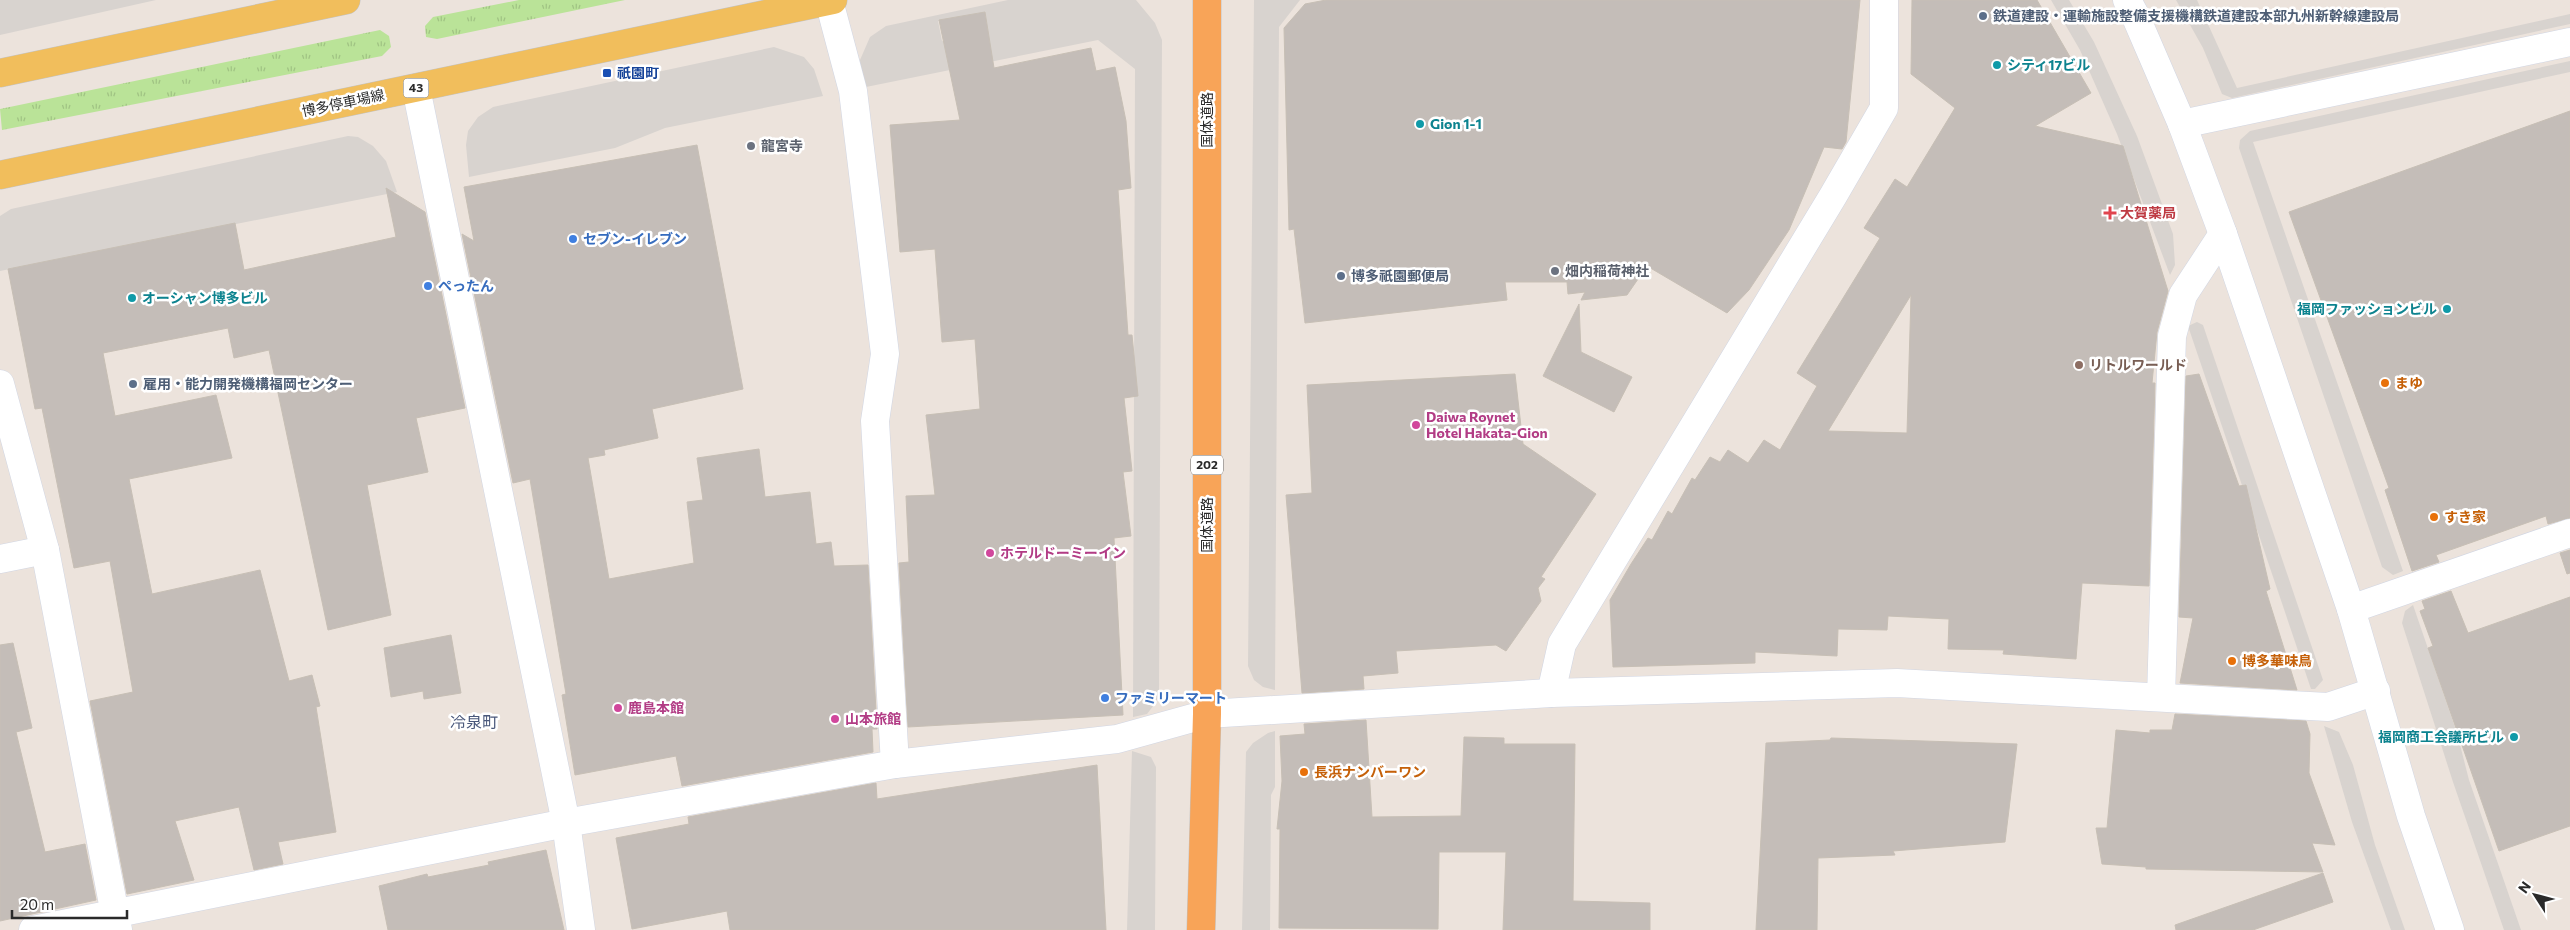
<svg xmlns="http://www.w3.org/2000/svg" width="2570" height="930" viewBox="0 0 2570 930" font-family="Commissioner,'Noto Sans JP',sans-serif">
<style>
.grass{fill:url(#grass-tufts)}
.plaza{fill:#d8d3cf;fill-rule:evenodd}
.building{fill:#c4bdb8;stroke:#c7bfb5;fill-rule:evenodd}
.lines{fill:none;stroke-linecap:round;stroke-linejoin:round}
.minor-casing{stroke:#d1d6e3;stroke-width:29}
.tertiary-casing{stroke:#d1d6e3;stroke-width:29}
.primary-casing{stroke:#c3c3c3;stroke-width:29}
.trunk-casing{stroke:#c3c3c3;stroke-width:29}
.minor{stroke:#fff;stroke-width:28}
.tertiary{stroke:#fff;stroke-width:28}
.primary{stroke:#f1be5c;stroke-width:28}
.trunk{stroke:#f8a458;stroke-width:28}
.service-dot{fill:#5c6f8a;stroke:#fff;stroke-width:2}
.culture-dot{fill:#0f9aa8;stroke:#fff;stroke-width:2}
.transit-dot{fill:#1a4fb4;stroke:#fff;stroke-width:2}
.worship-dot{fill:#6b7280;stroke:#fff;stroke-width:2}
.health-dot{fill:#e0444e;stroke:#fff;stroke-width:2}
.shop-dot{fill:#3f7fe0;stroke:#fff;stroke-width:2}
.education-dot{fill:#8d6e63;stroke:#fff;stroke-width:2}
.food-dot{fill:#e8710a;stroke:#fff;stroke-width:2}
.hotel-dot{fill:#d1479c;stroke:#fff;stroke-width:2}
.labels{text-anchor:middle;stroke-width:5;stroke-linejoin:round;paint-order:stroke}
.shield{fill:#fff;stroke:#6a6a6a;stroke-width:1}
.shield-label{font-size:12px;font-weight:bold;fill:#2a2a2a}
.service-label{font-size:14px;font-weight:bold;fill:#4e5e75;stroke:#fff;text-anchor:start}
.culture-label{font-size:14px;font-weight:bold;fill:#0d838f;stroke:#fff;text-anchor:start}
.transit-label{font-size:14px;font-weight:bold;fill:#164399;stroke:#fff;text-anchor:start}
.street-label{font-size:14px;fill:#2a2a2a;stroke:#fff}
.worship-label{font-size:14px;font-weight:bold;fill:#5b616d;stroke:#fff;text-anchor:start}
.health-label{font-size:14px;font-weight:bold;fill:#be3a42;stroke:#fff;text-anchor:start}
.shop-label{font-size:14px;font-weight:bold;fill:#366cbe;stroke:#fff;text-anchor:start}
.education-label{font-size:14px;font-weight:bold;fill:#785e54;stroke:#fff;text-anchor:start}
.food-label{font-size:14px;font-weight:bold;fill:#c56008;stroke:#fff;text-anchor:start}
.hotel-label{font-size:14px;font-weight:bold;fill:#b23c85;stroke:#fff;text-anchor:start}
.quarter-label{font-size:16px;fill:#4a587b;stroke:#fff}
</style>
<defs>
<pattern id="grass-tufts" width="24" height="20" patternUnits="userSpaceOnUse" patternTransform="scale(1.25)"><rect width="24" height="20" fill="#bae398"/><path d="M3 7l-1-3M5 7V3M7 7l1-3M15 17l-1-3M17 17v-4M19 17l1-3" fill="none" stroke="#a0c383"/></pattern>
</defs>
<rect width="100%" height="100%" fill="#ece3dc"/>
<!-- grass -->
<g class="grass">
<polygon points="519,0 625,0 437,39 426,37 425,26 433,17"/>
<polygon points="380,30 389,36 391,47 382,56 2,130 0,109"/>
</g>
<!-- plaza -->
<g class="plaza">
<polygon points="0,0 156,0 0,35"/>
<path d="M1008,0h128l19,23 7,17 -3,651 -2,10 -10,13 -14,3 2,-648 -37,-29 -237,48 -1,-28 10,-23 16,-11zM985,12l3,21 -46,8 -4,-20z"/>
<polygon points="1254,0 1300,0 1279,27 1275,690 1263,687 1254,680 1248,666"/>
<polygon points="2051,0 2069,0 2094,42 2137,136 2173,234 2175,265 2170,275 2117,134 2080,50"/>
<polygon points="2176,0 2197,0 2237,88 2570,14 2570,24 2232,98 2222,94 2203,48"/>
<polygon points="774,47 804,57 814,69 823,96 665,128 615,148 469,177 466,145 468,131 478,117 493,107"/>
<polygon points="2570,61 2570,72 2253,142 2403,571 2393,575 2382,567 2380,561 2239,148 2240,140 2250,131"/>
<polygon points="348,136 358,137 373,146 386,161 397,192 0,271 0,216 11,209"/>
<polygon points="2197,322 2203,325 2323,680 2315,689 2311,689 2188,326"/>
<polygon points="2413,605 2457,733 2469,780 2521,930 2504,930 2453,782 2402,623 2405,611"/>
<polygon points="2324,726 2339,732 2353,765 2375,845 2405,930 2391,930 2352,822"/>
<polygon points="1275,731 1275,787 1271,795 1270,930 1242,930 1246,752 1253,743 1268,733"/>
<polygon points="1132,751 1151,757 1156,767 1155,930 1127,930"/>
</g>
<!-- building -->
<g class="building">
<polygon points="1326,0 1860,0 1846,142 1842,149 1824,147 1789,230 1749,290 1727,313 1647,266 1627,295 1581,300 1585,292 1568,294 1567,282 1505,282 1507,300 1305,323 1294,229 1289,230 1284,28 1305,4"/>
<path d="M1912,0h125l54,93 -56,33 88,20 45,145 -11,41 -5,51h3l-6,203 -67,-3 -6,76 -73,-5 1,-4 -56,-1 1,-30 -61,-3 -1,14 -49,-1 -1,27 -82,-4v11l-142,4 -3,-67 21,-36 17,-26 4,2 16,-29 4,3 20,-36 3,2 15,-23 10,5 8,-12 20,13 16,-23 16,10 37,-64 -20,-13 83,-135 -16,-10 31,-49 12,8 48,-79 -44,-34zM1911,295l-4,138 -79,-2z"/>
<polygon points="985,12 994,68 1091,48 1096,71 1115,67 1126,121 1131,188 1118,190 1128,335 1132,335 1138,396 1124,398 1132,471 1123,472 1131,536 1114,538 1123,715 908,727 899,563 909,562 906,496 935,495 926,415 980,409 975,339 942,342 935,249 900,252 890,125 960,120 939,20"/>
<polygon points="2570,111 2570,518 2548,524 2546,516 2436,555 2439,562 2412,571 2385,490 2389,488 2289,212"/>
<polygon points="697,145 743,389 652,409 658,438 604,450 605,455 588,458 609,579 694,563 687,502 703,500 697,458 759,449 765,497 810,492 816,544 831,542 834,566 868,565 877,729 872,729 873,752 682,786 676,756 575,775 562,695 566,694 530,479 513,483 462,234 474,241 464,187"/>
<polygon points="386,188 425,212 465,408 416,418 428,472 367,485 391,615 328,630 269,350 234,358 228,328 103,353 115,416 216,395 232,458 129,479 152,594 260,570 289,681 312,675 320,706 316,707 336,832 278,842 283,864 254,870 239,807 175,821 194,880 127,894 90,701 133,692 110,561 74,568 42,408 35,409 8,269 235,223 244,270 396,237"/>
<polygon points="1579,304 1581,352 1632,377 1614,412 1543,376"/>
<polygon points="1515,374 1523,444 1596,494 1541,577 1545,579 1538,588 1541,601 1506,651 1496,645 1396,651 1398,673 1363,676 1364,689 1302,693 1286,495 1312,493 1307,385"/>
<polygon points="2199,374 2239,486 2246,485 2270,589 2266,591 2297,690 2180,683 2193,618 2179,617 2186,376"/>
<polygon points="2570,550 2570,573 2567,574 2560,553"/>
<polygon points="2451,591 2468,633 2570,597 2570,826 2499,851 2428,648 2433,646 2420,611 2425,609 2422,601"/>
<polygon points="451,635 461,693 424,699 423,691 391,697 384,648"/>
<polygon points="13,643 32,728 16,732 45,852 85,844 96,900 0,921 0,645"/>
<polygon points="2175,714 2306,721 2310,734 2309,773 2335,845 2312,843 2323,872 2146,869 2146,867 2102,864 2096,828 2107,828 2116,730 2150,733 2150,730 2172,730"/>
<polygon points="1366,720 1372,817 1461,816 1464,737 1504,738 1504,744 1575,744 1573,901 1650,903 1650,930 1503,930 1506,852 1439,852 1438,929 1279,928 1280,829 1277,829 1282,781 1280,736 1305,734 1304,724"/>
<polygon points="1831,738 2017,744 2005,842 1893,851 1895,855 1818,858 1817,930 1756,930 1766,743 1830,740"/>
<polygon points="1097,765 1106,930 730,930 727,911 632,929 616,838 689,824 688,817 876,783 877,799"/>
<polygon points="546,850 564,930 388,930 379,886 427,874 428,877 489,865 488,862"/>
<polygon points="2323,873 2333,902 2253,930 2176,930 2175,925"/>
</g>
<g class="lines">
<defs>
<g id="minor">
<polyline points="829,1 853,91 885,354 875,421 895,764"/>
<polyline points="416,88 566,823 581,930"/>
<polyline points="2182,124 2570,42"/>
<polyline points="0,384 45,550 118,930"/>
<polyline points="0,559 45,550"/>
<polyline points="2351,609 2570,533"/>
<polyline points="1551,693 1562,644 1833,196 1884,108 1884,0"/>
<polyline points="2161,697 2172,336 2183,295 2223,234"/>
<polyline points="33,930 566,823 895,764 1117,739 1207,714 1551,693 1897,683 2328,707 2376,691"/>
</g>
<polyline id="tertiary" points="2127,0 2135,15 2182,124 2223,234 2351,609 2411,816 2450,930"/>
<g id="primary">
<polyline points="0,73 346,0"/>
<polyline points="0,175 833,0"/>
</g>
<polyline id="trunk" points="1201,930 1207,714 1207,0"/>
</defs>
<!-- minor casing -->
<use href="#minor" class="minor-casing"/>
<!-- tertiary casing -->
<use href="#tertiary" class="tertiary-casing"/>
<!-- primary casing -->
<use href="#primary" class="primary-casing"/>
<!-- trunk casing -->
<use href="#trunk" class="trunk-casing"/>
<!-- minor -->
<use href="#minor" class="minor"/>
<!-- tertiary -->
<use href="#tertiary" class="tertiary"/>
<!-- primary -->
<use href="#primary" class="primary"/>
<!-- trunk -->
<use href="#trunk" class="trunk"/>
</g>
<!-- markers -->
<g class="service-dot">
<circle cx="1983" cy="16" r="5"/>
<circle cx="1341" cy="276" r="5"/>
<circle cx="133" cy="384" r="5"/>
</g>
<g class="culture-dot">
<circle cx="1997" cy="65" r="5"/>
<circle cx="1420" cy="124" r="5"/>
<circle cx="132" cy="298" r="5"/>
<circle cx="2447" cy="309" r="5"/>
<circle cx="2514" cy="737" r="5"/>
</g>
<rect class="transit-dot" x="602" y="68" width="10" height="10" rx="2.5"/>
<g class="worship-dot">
<circle cx="751" cy="146" r="5"/>
<circle cx="1555" cy="271" r="5"/>
</g>
<path class="health-dot" d="M2107.5 205.5h5v5h5v5h-5v5h-5v-5h-5v-5h5z"/>
<g class="shop-dot">
<circle cx="573" cy="239" r="5"/>
<circle cx="428" cy="286" r="5"/>
<circle cx="1105" cy="698" r="5"/>
</g>
<circle class="education-dot" cx="2079" cy="365" r="5"/>
<g class="food-dot">
<circle cx="2385" cy="383" r="5"/>
<circle cx="2434" cy="517" r="5"/>
<circle cx="2232" cy="661" r="5"/>
<circle cx="1304" cy="772" r="5"/>
</g>
<g class="hotel-dot">
<circle cx="1416" cy="425" r="5"/>
<circle cx="990" cy="553" r="5"/>
<circle cx="618" cy="708" r="5"/>
<circle cx="835" cy="719" r="5"/>
</g>
<g class="labels">
<!-- shield labels -->
<g class="shield">
<rect x="403.5" y="78.5" width="25" height="19" rx="4"/>
<rect x="1191" y="455.5" width="32" height="19" rx="4"/>
</g>
<g class="shield-label">
<text x="416" y="92">43</text>
<text x="1207" y="469">202</text>
</g>
<!-- service labels -->
<g class="service-label">
<text x="1993" y="21">鉄道建設・運輸施設整備支援機構鉄道建設本部九州新幹線建設局</text>
<text x="1351" y="281">博多祇園郵便局</text>
<text x="143" y="389">雇用・能力開発機構福岡センター</text>
</g>
<!-- culture labels -->
<g class="culture-label">
<text x="2007" y="70">シティ17ビル</text>
<text x="1430" y="129">Gion 1-1</text>
<text x="142" y="303">オーシャン博多ビル</text>
<text x="2437" y="314" text-anchor="end">福岡ファッションビル</text>
<text x="2504" y="742" text-anchor="end">福岡商工会議所ビル</text>
</g>
<!-- transit labels -->
<g class="transit-label">
<text x="617" y="78">祇園町</text>
</g>
<!-- street labels -->
<g class="street-label">
<text transform="translate(343 103) rotate(-12)" y="5">博多停車場線</text>
<text transform="translate(1207 120) rotate(-90)" y="5">国体道路</text>
<text transform="translate(1207 525) rotate(-90)" y="5">国体道路</text>
</g>
<!-- worship labels -->
<g class="worship-label">
<text x="761" y="151">龍宮寺</text>
<text x="1565" y="276">畑内稲荷神社</text>
</g>
<!-- health labels -->
<g class="health-label">
<text x="2120" y="218">大賀薬局</text>
</g>
<!-- shop labels -->
<g class="shop-label">
<text x="583" y="244">セブン-イレブン</text>
<text x="438" y="291">ぺったん</text>
<text x="1115" y="703">ファミリーマート</text>
</g>
<!-- education labels -->
<g class="education-label">
<text x="2089" y="370">リトルワールド</text>
</g>
<!-- food labels -->
<g class="food-label">
<text x="2395" y="388">まゆ</text>
<text x="2444" y="522">すき家</text>
<text x="2242" y="666">博多華味鳥</text>
<text x="1314" y="777">長浜ナンバーワン</text>
</g>
<!-- hotel labels -->
<g class="hotel-label">
<text x="1426" y="422">Daiwa Roynet<tspan x="1426" dy="16">Hotel Hakata-Gion</tspan></text>
<text x="1000" y="558">ホテルドーミーイン</text>
<text x="628" y="713">鹿島本館</text>
<text x="845" y="724">山本旅館</text>
</g>
<!-- quarter labels -->
<g class="quarter-label">
<text x="474" y="728">冷泉町</text>
</g>
</g>
<!-- north arrow -->
<g transform="translate(2535 895) rotate(306)" stroke="#ffffff" stroke-width="4" paint-order="stroke">
<path d="M0-4L9 19L0 12L-9 19Z" fill="#2a2a2a"/>
<text y="-8" font-size="14" font-weight="bold" text-anchor="middle" fill="#2a2a2a">N</text>
</g>
<!-- scale -->
<path d="M12 910v8h115v-8" fill="none" stroke="#2a2a2a" stroke-width="2.5"/>
<text x="20" y="910" font-size="15" fill="#2a2a2a" stroke="#ffffff" stroke-width="4" paint-order="stroke">20 m</text>
</svg>
